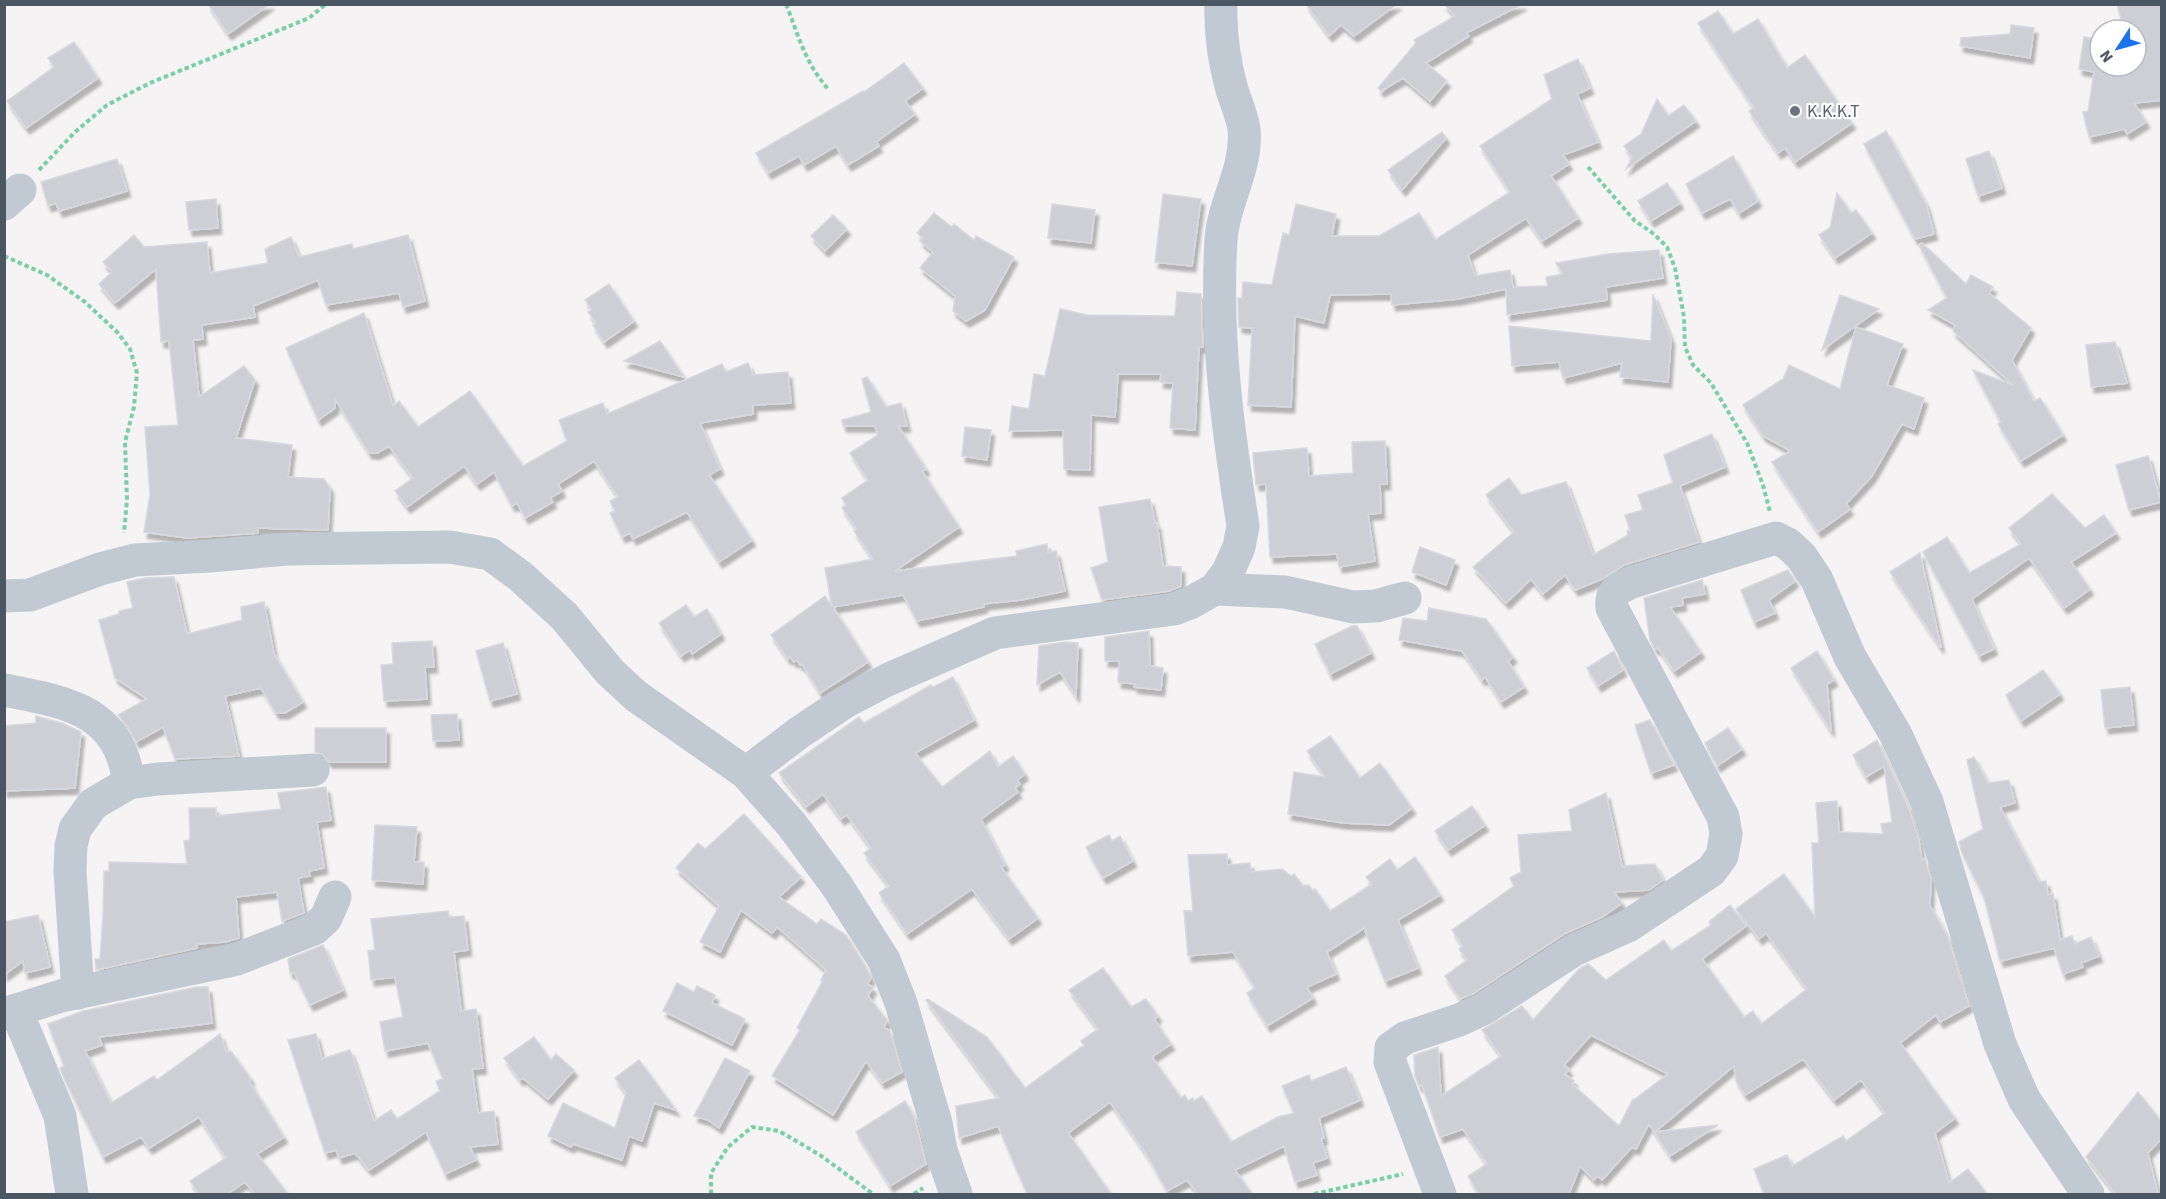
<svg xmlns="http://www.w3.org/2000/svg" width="2166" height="1199" viewBox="0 0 2166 1199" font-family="'Source Sans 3',sans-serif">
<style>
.building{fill:#cdcfd5;stroke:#d7d9de;stroke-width:1.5;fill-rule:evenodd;filter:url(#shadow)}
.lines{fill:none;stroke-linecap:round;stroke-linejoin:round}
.path{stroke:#7ad0a6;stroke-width:4;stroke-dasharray:4.5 3;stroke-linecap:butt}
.minor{stroke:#c1cad2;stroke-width:33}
.worship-dot{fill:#6b7280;stroke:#fff;stroke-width:2}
.labels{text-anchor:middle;stroke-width:4.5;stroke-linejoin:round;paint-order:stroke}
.worship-label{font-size:18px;fill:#5b616d;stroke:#fff;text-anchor:start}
</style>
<defs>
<filter id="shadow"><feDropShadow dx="3.5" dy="6" stdDeviation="1.5" flood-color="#0004"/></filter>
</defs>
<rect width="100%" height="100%" fill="#f5f3f3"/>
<!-- building -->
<g class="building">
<polygon points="208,4 270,4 228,34"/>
<polygon points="1306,4 1397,4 1354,36 1341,25 1329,36"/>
<polygon points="1444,4 1523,4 1466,33 1469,36 1426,63 1447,81 1430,101 1403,78 1381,91 1378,88 1416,43 1414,40 1455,16"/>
<polygon points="2117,4 2162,4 2162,100 2134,103 2146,122 2127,134 2124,129 2089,137 2083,112 2088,111 2094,72 2079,69 2084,37 2100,40 2100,66 2136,66 2136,30 2124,30"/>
<polygon points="1718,11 1733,34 1758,19 1787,68 1805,55 1852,123 1795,162 1785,148 1778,153 1749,111 1754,108 1698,23"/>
<polygon points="2011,25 2034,28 2030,58 1960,46 1961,38 2010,34"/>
<polygon points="74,42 98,78 26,128 7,101 54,67 48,58"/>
<polygon points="1578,59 1590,88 1577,94 1598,142 1563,155 1569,164 1551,176 1578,218 1542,241 1526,218 1468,255 1475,276 1510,270 1513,287 1548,286 1546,277 1563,274 1556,263 1608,254 1659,250 1663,278 1606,287 1607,300 1507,315 1506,289 1458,299 1392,305 1391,294 1330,295 1324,323 1295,316 1291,407 1248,405 1252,328 1239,327 1238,298 1242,298 1243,282 1272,285 1283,233 1289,235 1296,204 1336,214 1332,236 1379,236 1419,213 1435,240 1510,192 1480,146 1552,99 1544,75"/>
<polygon points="904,63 923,88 905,101 915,114 876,142 879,146 848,165 836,146 804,165 799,156 768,173 756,153 863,91 864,92"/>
<polygon points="1657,99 1668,116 1684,105 1696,121 1626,169 1632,157 1624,146 1641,134"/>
<polygon points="1886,131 1926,204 1934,234 1915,239 1864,144"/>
<polygon points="1442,132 1446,138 1402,190 1388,170"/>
<polygon points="1989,151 2002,188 1978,196 1966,159"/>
<polygon points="1733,156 1758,201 1739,213 1730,199 1702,213 1686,184"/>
<polygon points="117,159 127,191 59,211 56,203 48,206 41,182"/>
<polygon points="1667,183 1680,203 1651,221 1638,201"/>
<polygon points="1837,193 1851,213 1856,210 1872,233 1835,258 1819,235 1830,228"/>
<polygon points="1163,194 1201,199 1192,266 1155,262"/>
<polygon points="216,199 218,228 189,230 186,202"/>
<polygon points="1052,204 1095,210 1091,243 1048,238"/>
<polygon points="934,213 952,227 954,224 974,240 976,236 1014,257 985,310 966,321 953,311 955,296 920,268 933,252 920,241 923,238 917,233"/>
<polygon points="833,215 847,229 825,251 811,236"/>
<polygon points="134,235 144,247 207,242 210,273 268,263 265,249 291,237 299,257 352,244 353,249 408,235 425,301 403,307 399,293 326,305 318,280 253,306 255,317 202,325 203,339 193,340 199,397 244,366 255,380 236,438 292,445 288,477 324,479 330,488 328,530 258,528 258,533 187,538 144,532 150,494 145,427 178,425 169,341 161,342 156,269 115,303 99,284 112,272 103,262"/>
<polygon points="1922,243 1966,284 1971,275 1993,287 1989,293 2031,328 2012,360 2034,401 2040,398 2063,435 2021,461 1998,424 2001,422 1973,370 2013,385 1953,331 1955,325 1928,310 1947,298 1919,245"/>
<polygon points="609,284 634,321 604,342 593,325 596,323 588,312 592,310 585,300"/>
<polygon points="1177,292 1201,294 1203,347 1199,347 1195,430 1170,428 1173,383 1160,382 1161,374 1118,374 1115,417 1091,415 1090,470 1064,469 1063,430 1009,431 1012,406 1029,409 1034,374 1045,376 1060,309 1087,315 1175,316"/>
<polygon points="1653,294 1671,339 1668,382 1620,377 1622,363 1563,378 1559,362 1512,366 1509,326 1651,341"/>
<polygon points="1840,295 1879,309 1822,350"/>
<polygon points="364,313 393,406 399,401 418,427 470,391 523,466 567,441 559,420 603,403 607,414 722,364 726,372 748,363 753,375 788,372 791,403 753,405 753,414 700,423 720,469 709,475 752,540 719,562 687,512 633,539 630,533 622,537 610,513 615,511 610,501 618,497 594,461 558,484 562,491 550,498 553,502 525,518 517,503 512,506 494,472 477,484 464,466 407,507 395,491 413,478 389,446 377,453 369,453 335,399 335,408 318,420 286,348"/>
<polygon points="1856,327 1903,344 1887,385 1924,398 1914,429 1902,424 1872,476 1846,504 1850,509 1818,532 1772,462 1791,451 1763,436 1743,405 1783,379 1789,365 1840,389"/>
<polygon points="660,341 684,377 624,361"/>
<polygon points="2115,342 2127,383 2091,387 2086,345"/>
<polygon points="867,377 886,407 901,403 907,426 898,426 926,469 922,471 959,527 895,571 1017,556 1016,551 1047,544 1048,553 1056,551 1065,591 1021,600 983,604 984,607 917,621 903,595 833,607 868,662 820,693 802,664 800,665 797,660 794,662 790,657 788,659 771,635 825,596 832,607 825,568 873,559 854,531 857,529 842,508 846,505 842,498 868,480 850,453 878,435 875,426 843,426 842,420 871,412 862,379"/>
<polygon points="965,427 991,430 987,460 962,456"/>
<polygon points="1712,434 1725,467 1680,486 1699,542 1624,565 1602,579 1575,590 1565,575 1543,594 1531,579 1506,603 1473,567 1514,532 1486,495 1509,478 1521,495 1566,482 1593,555 1628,535 1627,531 1630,530 1625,515 1643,510 1638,495 1673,483 1664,455"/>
<polygon points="1385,441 1387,484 1380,484 1381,513 1368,514 1375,561 1339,567 1337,554 1270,557 1266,484 1256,485 1253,453 1307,448 1309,476 1353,473 1352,442"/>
<polygon points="2148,456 2161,502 2129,510 2116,465"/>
<polygon points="2052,494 2085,528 2104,515 2116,533 2071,562 2090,589 2064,608 2029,558 1972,599 1994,649 1979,656 1923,552 1947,537 1969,573 2021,544 2009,528"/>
<polygon points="1150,499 1155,523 1157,523 1163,566 1181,567 1181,586 1169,591 1102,600 1091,568 1108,562 1099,507"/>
<polygon points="1420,547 1455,560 1446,585 1412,572"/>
<polygon points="1920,553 1941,647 1940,647 1890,572"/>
<polygon points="1788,570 1795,581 1769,600 1775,613 1754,622 1741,590"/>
<polygon points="174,577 187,634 242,620 241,607 264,602 274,654 303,702 285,713 276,713 261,688 225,696 239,756 175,759 163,727 136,742 128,727 118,715 147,699 115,678 99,620 119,614 119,611 133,608 127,582 145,578"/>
<polygon points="1702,580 1705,594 1682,598 1683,605 1670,607 1701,652 1674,671 1658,648 1655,649 1650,640 1644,598"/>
<polygon points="686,605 694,617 707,609 721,634 692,654 690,650 681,656 659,623"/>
<polygon points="1429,608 1486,619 1513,657 1508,661 1524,687 1501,702 1485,677 1482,680 1462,651 1399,640 1403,618 1427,621"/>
<polygon points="1352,626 1357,626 1371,653 1330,674 1315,644"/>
<polygon points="1149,631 1150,666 1163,668 1161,690 1134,687 1135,684 1118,682 1119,661 1105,661 1105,637"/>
<polygon points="432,641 434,667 425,667 427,699 384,701 381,665 393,664 392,643"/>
<polygon points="1065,642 1078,643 1076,696 1060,672 1037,685 1039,646"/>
<polygon points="503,643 517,694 490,701 476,651"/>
<polygon points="1614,651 1623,670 1598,686 1587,668"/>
<polygon points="1817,651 1834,680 1827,684 1831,731 1791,668"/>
<polygon points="2043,670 2060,694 2021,721 2006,695"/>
<polygon points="953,677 974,720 915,753 942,787 990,751 998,767 1013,756 1025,774 1017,780 1020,784 1015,788 1018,792 981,819 1005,865 1001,867 1038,918 1009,939 972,889 907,934 879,893 889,886 864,853 871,848 847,815 841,819 823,794 806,807 779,773 859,717 864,723 931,685 933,687"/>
<polygon points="2130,687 2134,725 2105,728 2101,690"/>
<polygon points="457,714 459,740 433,741 431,715"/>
<polygon points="36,716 62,723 81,732 75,788 4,791 4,726 36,723"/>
<polygon points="1650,720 1674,765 1651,773 1635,725"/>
<polygon points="315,728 386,728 386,762 329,762 322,754 315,752"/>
<polygon points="1728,728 1742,749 1717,766 1705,743"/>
<polygon points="1330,736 1360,778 1380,763 1412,808 1389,825 1343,823 1288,814 1294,772 1325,777 1307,751"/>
<path d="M1877,740l32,69 10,32 3,20 3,-2 6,20 -1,27 18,31 21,69 -29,16 -4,-7 -36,28 55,75 -20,15 14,50 19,-14 19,25h-223l-10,-25 33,-14 5,11 51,-30 3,5 39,-28 -24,-33 -27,20 -31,-41 -58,36 -9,-14 -2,-15 -79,66 63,-7 -48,31 -21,-32 -13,25 -4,-2 -30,33 -4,-4 -4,4 -14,-14 -11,28h-90l-11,-18 19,-12 -24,-35 -23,8 -18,-52 -3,1 -4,-10 -1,-21 24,-8 3,49 60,-40 -19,-26 40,-24 11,14 46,-51 9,-5 18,16 58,-40 7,11 40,-26 -2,-3 21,-17 16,21 -44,33 42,58 9,-6 8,13 46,-35 -41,-56 -7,6 -23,-30 48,-35 31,43 -3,-74h7l-3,-40 21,-2 2,31 44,2 -2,-10 11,-2 -8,-56 -18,11 -13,-22zM1591,1035l77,39 -33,25h-2l-14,27 -47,-42 2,-3 -9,-7 4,-5 -5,-4z"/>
<polygon points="1974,757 1988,783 2009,780 2015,803 2000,807 2039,882 2046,881 2048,895 2053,894 2060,940 2072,936 2075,944 2091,937 2099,956 2081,963 2083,967 2063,974 2054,948 2000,961 1984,897 1962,853 1959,842 1983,829 1967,760"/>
<polygon points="326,787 331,820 317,822 324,868 309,871 310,876 298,878 304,913 282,921 277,892 236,897 239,938 225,942 197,944 197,948 96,970 95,959 100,959 103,916 104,871 109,871 109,862 187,864 184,841 190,840 189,808 216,808 216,816 281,809 278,793"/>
<polygon points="1606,793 1622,866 1655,864 1663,880 1649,890 1614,892 1622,903 1602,917 1564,934 1474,993 1460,999 1445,976 1467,960 1459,949 1463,946 1452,930 1514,886 1510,878 1521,872 1518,835 1572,831 1569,810"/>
<polygon points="1472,806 1485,825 1448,850 1435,831"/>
<polygon points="744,814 801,877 779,897 817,924 821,919 846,935 867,969 871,978 867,984 873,987 868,996 887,1020 884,1028 890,1031 902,1072 882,1083 866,1061 833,1115 772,1076 800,1030 797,1028 823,980 821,980 826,970 777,927 772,933 741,910 720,952 700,942 719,906 676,868 698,843 705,849"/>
<polygon points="375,825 417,827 414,862 424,862 423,884 372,880"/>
<polygon points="1109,835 1112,841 1120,836 1133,861 1103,878 1086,847"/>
<polygon points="1227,854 1227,865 1250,863 1251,872 1282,869 1291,876 1294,874 1303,886 1309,885 1313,891 1315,889 1330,911 1372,884 1366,877 1390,859 1397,870 1415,857 1440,895 1398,920 1418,968 1385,981 1364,928 1327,952 1336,974 1307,987 1313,998 1267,1026 1247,993 1255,988 1233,952 1188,956 1184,911 1193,911 1188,855"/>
<polygon points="448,911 449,917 464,916 468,950 454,952 461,1011 476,1009 483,1068 472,1069 478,1113 494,1111 498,1144 470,1147 476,1160 445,1174 426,1132 369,1170 355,1153 339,1158 336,1150 325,1153 288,1040 316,1034 322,1059 350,1050 374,1121 391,1110 397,1119 440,1091 436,1081 443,1079 428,1043 385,1051 380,1022 403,1017 395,977 371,980 368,951 375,950 371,919"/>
<polygon points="38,915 50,967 25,973 23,961 4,975 4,922"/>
<polygon points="323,945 343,990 310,1005 294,972 290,973 288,959"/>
<polygon points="1103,968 1131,1007 1146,999 1158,1016 1154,1019 1171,1044 1152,1057 1181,1098 1185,1095 1188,1101 1193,1098 1194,1101 1202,1096 1231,1142 1278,1117 1294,1113 1282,1086 1309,1075 1311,1081 1346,1067 1360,1100 1319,1118 1324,1138 1321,1139 1327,1158 1313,1163 1317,1175 1295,1182 1284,1146 1235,1170 1252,1194 1198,1194 1187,1180 1167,1191 1147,1155 1110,1102 1068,1133 1111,1194 1027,1194 998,1126 959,1138 956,1106 999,1098 926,1000 928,999 987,1037 1025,1088 1084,1045 1081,1041 1098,1029 1069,990"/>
<polygon points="677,983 694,992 697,986 715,995 712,1003 745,1019 732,1045 663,1011"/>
<polygon points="197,987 208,987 212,1023 99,1037 102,1045 85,1051 111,1103 154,1076 157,1080 220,1034 226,1052 231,1051 251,1079 249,1081 284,1137 257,1154 288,1194 255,1194 245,1182 227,1194 199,1194 190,1181 226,1158 199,1117 149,1148 141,1137 103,1157 64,1078 60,1068 64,1066 48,1024 83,1011"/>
<polygon points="534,1037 551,1060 556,1054 574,1070 548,1099 523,1078 520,1080 504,1058"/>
<polygon points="725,1058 750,1071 719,1128 708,1120 694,1116"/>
<polygon points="639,1060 676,1110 654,1103 642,1141 629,1136 622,1160 573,1144 571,1147 548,1136 563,1103 615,1128 626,1093 615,1078"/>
<polygon points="2138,1092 2162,1122 2162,1138 2148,1153 2158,1194 2116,1194 2086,1157"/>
<polygon points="905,1101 914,1116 926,1164 890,1186 856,1132"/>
</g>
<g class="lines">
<!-- path -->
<g class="path">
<path d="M786,4c13,33 19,59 43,86"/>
<polyline points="1588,167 1635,221 1654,234 1667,247 1675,268 1684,317 1685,347 1693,365 1711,383 1747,443 1763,485 1770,512"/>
<polyline points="39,170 75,132 107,105 150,83 309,18 326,4"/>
<polyline points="4,256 47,275 85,302 118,333 130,349 137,373 134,407 125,442 127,500 124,533"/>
<polyline points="711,1194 711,1173 728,1147 752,1127 779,1131 820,1155 873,1194"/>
<polyline points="914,1194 923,1188"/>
<polyline points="1314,1194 1403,1174"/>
</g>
<!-- minor -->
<g class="minor">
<polyline points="4,204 20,190"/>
<polyline points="1215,589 1285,592 1353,607 1376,606 1405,598"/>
<polyline points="4,596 30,595 100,569 135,560 210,556 287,549 450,547 490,554 520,576 564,616 610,672 636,696 746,773 792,825 837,886 884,960 901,1003 936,1123 941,1150 956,1194"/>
<path d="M4,690c62,12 115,19 125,93"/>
<path d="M746,773l54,-41 45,-30 42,-22 108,-47 179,-24 18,-7 23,-13 13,-17 11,-25 4,-21c-15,-96 -28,-188 -22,-286 2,-37 27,-72 23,-111 -2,-13 -8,-27 -12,-39 -8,-29 -12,-56 -11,-86"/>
<polyline points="78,993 70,871 71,846 75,829 93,804 129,783 158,779 313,770"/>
<polyline points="16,1010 60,1116 72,1194"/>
<polyline points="4,1014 61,996 237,959 314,929 326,918 335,897"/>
<path d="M1440,1194l-50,-132 1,-14 14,-10 54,-18 24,-11 91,-59 54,-24 83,-55 11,-15 4,-22 -3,-17 -111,-209c-2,-17 7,-20 20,-26l144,-44 12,6 13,12 16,24 33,77 46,78 31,67 73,242 24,55 64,95"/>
</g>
</g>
<!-- markers -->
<circle class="worship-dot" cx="1795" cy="111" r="6"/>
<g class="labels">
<!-- worship labels -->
<g class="worship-label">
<text x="1807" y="117">K.K.K.T</text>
</g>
</g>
<!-- border -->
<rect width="2166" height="1199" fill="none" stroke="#4a5661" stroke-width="12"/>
<!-- north arrow -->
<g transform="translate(2118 48) rotate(234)"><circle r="28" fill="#ffffff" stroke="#b7bbc0" stroke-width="1.5"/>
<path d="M0-4.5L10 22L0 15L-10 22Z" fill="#1a73e8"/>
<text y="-9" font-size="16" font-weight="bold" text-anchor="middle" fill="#4a5661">N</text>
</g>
</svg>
